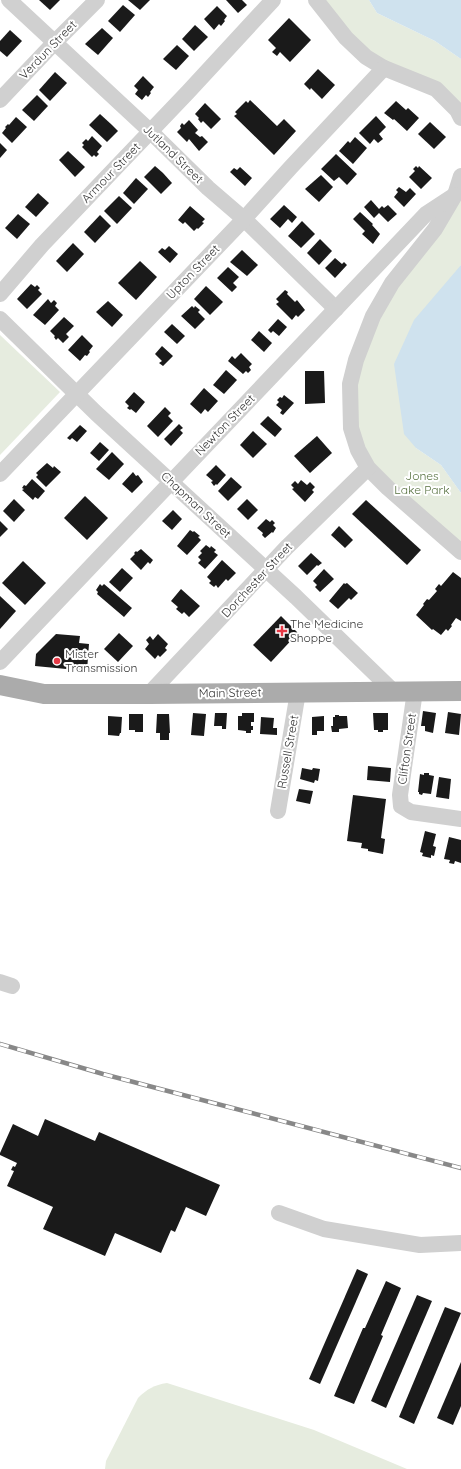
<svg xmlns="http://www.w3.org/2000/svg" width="461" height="1469" viewBox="0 0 461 1469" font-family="Quicksand,sans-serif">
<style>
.green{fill:#e6ecdf}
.water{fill:#cfe2ee}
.building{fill:#1a1a1a}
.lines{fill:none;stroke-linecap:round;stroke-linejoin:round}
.minor{stroke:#d0d0d0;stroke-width:16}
.major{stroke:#ababab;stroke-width:20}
.rail-casing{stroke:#888;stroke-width:4.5}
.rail{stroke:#fff;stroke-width:3;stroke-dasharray:9;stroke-linecap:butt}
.poi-dot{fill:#e63946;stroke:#fff;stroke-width:1.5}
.labels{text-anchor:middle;stroke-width:4;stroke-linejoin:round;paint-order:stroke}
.street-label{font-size:12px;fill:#333;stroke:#fff}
.park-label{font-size:12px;fill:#56703f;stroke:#fff}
.poi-label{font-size:12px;fill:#333;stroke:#fff;text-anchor:start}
</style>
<rect width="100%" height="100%" fill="#fff"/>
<!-- green -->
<g class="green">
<polygon points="316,0 369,0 377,13 435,41 461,59 461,118 457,110 384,68"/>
<polygon points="461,176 461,265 459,269 416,448 441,465 461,493 461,552 358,450 356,360"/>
<polygon points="0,335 60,392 0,455"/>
<path d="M167,1383l147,47 93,39h-302l1,-8 32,-63c9,-9 16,-13 29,-15z"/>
</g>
<!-- water -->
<g class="water">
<polygon points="369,0 461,0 461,59 435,41 377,13"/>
<polygon points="461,265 461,493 441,465 416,448 404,434 394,364 414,320"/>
</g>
<!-- building -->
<g class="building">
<polygon points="39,0 60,0 50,10"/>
<polygon points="128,0 150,0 140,10"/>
<polygon points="226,0 242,0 247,5 238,13"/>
<polygon points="123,5 135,15 120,32 108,21"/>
<polygon points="217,6 227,16 224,20 225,21 221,26 219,24 214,30 204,19"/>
<polygon points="289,18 311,40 290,62 280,52 277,56 272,52 276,48 268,40"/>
<polygon points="195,25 208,37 194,51 182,39"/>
<polygon points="102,28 113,38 98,55 85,44"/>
<polygon points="10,30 22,41 7,57 0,51 0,41"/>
<polygon points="177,45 189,56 176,70 163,59"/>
<polygon points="318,69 335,85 322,99 311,88 310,90 304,84"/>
<polygon points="55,72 67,83 50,101 39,90"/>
<polygon points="143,76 154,87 150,92 151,93 148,97 146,95 142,100 135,94 138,90 134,86"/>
<polygon points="37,95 48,106 34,121 22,110"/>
<polygon points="250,100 277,126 284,119 296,131 274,155 234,116 237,114 235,112 246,101 248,103"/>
<polygon points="396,101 406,110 408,108 419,118 407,131 394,119 393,120 384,113"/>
<polygon points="205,103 221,119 211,129 203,121 201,123 198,119 199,118 195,114"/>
<polygon points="100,114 112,125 118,131 107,142 89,125"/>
<polygon points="376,116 386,127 379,134 383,139 378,143 374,139 370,144 359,133"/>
<polygon points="16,117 27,127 12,143 2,133 6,128 5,127 8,124 9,125"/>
<polygon points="189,120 198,130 195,133 200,137 202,136 208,142 199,151 189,139 187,142 177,132 181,128 180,126 182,123 184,125"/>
<polygon points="430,122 446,137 434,149 418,134"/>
<polygon points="92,136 102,146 97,152 99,154 96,157 94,155 92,157 82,147 84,145 82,143 86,139 88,141"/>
<polygon points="355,137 367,148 353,164 339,151 348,141 350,143"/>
<polygon points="0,143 7,150 0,158"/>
<polygon points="68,151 85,167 75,177 59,160"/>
<polygon points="336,154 357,174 347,185 339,177 334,181 321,169"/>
<polygon points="155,166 163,173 172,183 161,194 144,177"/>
<polygon points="416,166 418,168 419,166 432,178 421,189 409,177 415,171 413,169"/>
<polygon points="240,167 252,178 245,186 230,172 234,168 237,170"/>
<polygon points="321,175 333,187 319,202 305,189"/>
<polygon points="136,178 148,189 134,204 123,193"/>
<polygon points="399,187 406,192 410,188 416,194 404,207 394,197 398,192 396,190"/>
<polygon points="38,193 49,203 36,217 25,207"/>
<polygon points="119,196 132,208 117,224 104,211"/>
<polygon points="371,200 379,209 382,206 384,208 388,205 397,214 388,222 379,213 374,218 364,207"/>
<polygon points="284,205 297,217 292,223 288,219 280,228 270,219"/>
<polygon points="190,206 205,219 202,222 204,223 198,229 197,228 194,231 185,222 183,224 178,220"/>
<polygon points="360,212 373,224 372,225 380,234 373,244 362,234 365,231 353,219"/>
<polygon points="18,214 30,224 17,239 5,228"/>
<polygon points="100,215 111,226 95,243 84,232"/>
<polygon points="302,221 315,234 301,248 288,236"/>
<polygon points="320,239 332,251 319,265 307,253"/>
<polygon points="73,243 84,254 67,272 56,261"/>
<polygon points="169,246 178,254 170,263 158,252 162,248 165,250"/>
<polygon points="242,250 258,265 247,276 230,262"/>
<polygon points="335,258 342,264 344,262 347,265 335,278 325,268"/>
<polygon points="140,261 157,277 136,300 118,283"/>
<polygon points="228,267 239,277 233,283 237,287 232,292 217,278"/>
<polygon points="31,284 35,287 37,285 40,288 38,290 42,294 27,309 17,299"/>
<polygon points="206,286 223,302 210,315 194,299"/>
<polygon points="285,290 288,292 287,294 295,302 297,300 305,310 298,317 296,315 292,320 276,304 279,302 276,299"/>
<polygon points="48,299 51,303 54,300 57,303 55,306 59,310 45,325 33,315"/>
<polygon points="108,301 123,315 112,327 96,312"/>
<polygon points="192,306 194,308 195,306 200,310 198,312 205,319 195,329 181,316"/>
<polygon points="64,317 74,326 66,334 69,337 63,343 58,338 56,340 54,337 55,336 50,331"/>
<polygon points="278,319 287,327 279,336 273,331 271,333 268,330"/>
<polygon points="172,324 185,336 177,344 164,332"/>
<polygon points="259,331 272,343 264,352 251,340"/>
<polygon points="82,335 93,346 89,351 90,352 87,356 85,355 80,361 68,350"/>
<polygon points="162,346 173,356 163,366 159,363 162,361 155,354"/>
<polygon points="241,353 252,364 249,367 251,370 248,373 246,371 243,374 228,361 232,356 235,359"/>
<polygon points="226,370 237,380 224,394 213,385"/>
<polygon points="305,371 324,371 325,403 305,404"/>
<polygon points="204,388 218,401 208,412 205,409 201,414 190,404"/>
<polygon points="134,392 145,402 136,413 131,409 130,410 127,408 129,406 125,402"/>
<polygon points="284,395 294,403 283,415 280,413 282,410 276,405 279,402 277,400 280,397 282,398"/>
<polygon points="165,407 171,413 168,416 173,421 158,437 147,426"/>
<polygon points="268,416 282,429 275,437 260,424"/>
<polygon points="179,424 183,428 180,430 183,433 171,446 164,439"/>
<polygon points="80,425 87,431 77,442 72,438 70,440 67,438"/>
<polygon points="253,431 267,444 253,458 240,445"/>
<polygon points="317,436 332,453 310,473 294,456"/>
<polygon points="100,442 109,450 99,461 90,453"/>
<polygon points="112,452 124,464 109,480 96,469"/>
<polygon points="47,463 53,468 54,466 61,472 46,487 36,477 38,475 36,473"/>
<polygon points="216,465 226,475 217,485 216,484 214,486 211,482 213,481 206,475"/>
<polygon points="133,472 136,476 138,475 143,482 132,493 122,484"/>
<polygon points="231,477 242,487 228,501 218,491"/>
<polygon points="32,479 45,491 38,499 35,497 33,500 22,490 24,489 22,488 24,485 26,486"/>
<polygon points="301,480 307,485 310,482 315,487 312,490 314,492 305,502 292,489 294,488 291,485 295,481 298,484"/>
<polygon points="85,496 108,518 87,540 64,518"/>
<polygon points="14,499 25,510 14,522 3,511"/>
<polygon points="247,499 258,510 248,520 237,509"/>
<polygon points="366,500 421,550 407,565 352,514"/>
<polygon points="173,510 182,519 172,530 162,521"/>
<polygon points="266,519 270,522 272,520 275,523 273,525 276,528 273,533 272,532 265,538 262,535 263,533 257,528"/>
<polygon points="0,521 8,529 0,537"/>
<polygon points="339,526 353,540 345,548 331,535"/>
<polygon points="190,530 193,532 194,531 200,536 198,537 201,540 187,555 177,546"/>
<polygon points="206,545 210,548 211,546 216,550 214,552 218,555 205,569 198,563 201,560 198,557 202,553 200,551"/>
<polygon points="141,549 153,560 150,564 148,562 141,570 130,559 135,554 134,553 136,551 137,552"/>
<polygon points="311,553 322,563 318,566 317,565 307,575 298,566"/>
<polygon points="222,560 236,573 228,581 226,579 218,588 216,585 214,587 209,583 211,581 207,577"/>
<polygon points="23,561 46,583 25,605 2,583"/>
<polygon points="122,568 133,578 120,592 109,582"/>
<polygon points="324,569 334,579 320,592 315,587 317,585 313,581"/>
<polygon points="453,572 461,578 461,621 456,618 451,625 452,626 448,631 446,629 441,635 433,629 432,630 416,615 424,605 423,604 427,599 429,600 437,591 435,589 439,584 441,586"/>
<polygon points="344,583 345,584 347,583 358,593 351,600 349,598 338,609 329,601"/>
<polygon points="100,584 102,586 104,584 132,608 124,617 97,594 98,592 96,590"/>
<polygon points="181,589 200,606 189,617 184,612 182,614 176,609 178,607 171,601"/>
<polygon points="0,596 16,611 0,629"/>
<polygon points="281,616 298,633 271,662 253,645"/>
<polygon points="119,633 133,646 118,662 104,649"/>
<polygon points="56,634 80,636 79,643 89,644 87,671 35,666 36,654"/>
<polygon points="158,634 168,644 165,648 167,650 160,657 158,655 155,659 145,649 149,644 146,640 150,636 153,640"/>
<polygon points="423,711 436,713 433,733 425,731 425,726 421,726"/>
<polygon points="448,712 461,714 459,735 445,733"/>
<polygon points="193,713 206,714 204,736 191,735"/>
<polygon points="215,713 227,713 226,729 222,729 222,726 214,726"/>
<polygon points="242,713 254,713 254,722 251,722 251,726 253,726 253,730 251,730 251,733 246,733 246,731 238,730 238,716 242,716"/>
<polygon points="373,713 388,713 388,730 383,730 383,732 378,732 378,730 374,730"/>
<polygon points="129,714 143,714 143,732 135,732 135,730 129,730"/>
<polygon points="157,714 169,714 170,733 169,733 169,740 160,740 160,733 156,733"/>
<polygon points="335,715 339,715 339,716 347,716 348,728 339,729 339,732 332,732 331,726 333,726 333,717 335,717"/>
<polygon points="108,716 122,717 121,733 120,733 119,736 108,735"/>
<polygon points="324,716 324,731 317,731 317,735 312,735 312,717"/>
<polygon points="261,717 274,718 273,728 277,728 277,735 260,734"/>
<polygon points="368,766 391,768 390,782 367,780"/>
<polygon points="302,768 312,770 313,768 320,769 318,781 315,780 314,783 300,779"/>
<polygon points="424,773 429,773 429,775 434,776 431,794 423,793 422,795 419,794 419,792 418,792 420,774 424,775"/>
<polygon points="439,777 451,779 449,799 436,797"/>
<polygon points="299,789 313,791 310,804 296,801"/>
<polygon points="353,795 386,799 381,838 385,839 383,854 368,851 368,849 361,848 362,843 347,841"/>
<polygon points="425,831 436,834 433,846 436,847 434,856 431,855 431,858 422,856 423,853 420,852"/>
<polygon points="449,837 461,840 461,863 455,861 454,864 449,863 450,860 444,859"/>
<polygon points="45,1119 95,1141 99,1132 220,1185 206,1216 186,1207 175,1232 171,1230 161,1253 115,1233 105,1256 43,1229 53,1207 7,1186 14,1171 11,1170 13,1166 15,1167 17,1163 0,1155 0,1153 13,1124 38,1136"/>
<polygon points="357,1269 368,1274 320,1384 309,1379"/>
<polygon points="386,1281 401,1288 381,1335 383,1336 354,1404 334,1396 363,1328 365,1328"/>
<polygon points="417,1295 432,1301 386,1408 371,1401"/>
<polygon points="445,1307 461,1313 414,1424 399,1417"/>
<polygon points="461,1362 461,1406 453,1425 437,1418"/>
</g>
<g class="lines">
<!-- minor -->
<g class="minor">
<polyline points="9,0 151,132 208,188 244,219 336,309"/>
<polyline points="316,0 346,38 366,57 384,68 436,89 457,110 461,118"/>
<polyline points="0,100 54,43 97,0"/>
<polyline points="461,176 455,195 435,229 392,283 373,316 356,360 350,384 351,428 358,450 368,468 388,488 461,552"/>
<polyline points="0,294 42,245 188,92 273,0"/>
<polyline points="0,319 96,413 296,597 393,691"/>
<polyline points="0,474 244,219 291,167 384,68"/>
<polyline points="0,662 426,214 455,195"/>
<polyline points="415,691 400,795 401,806 411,812 461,819"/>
<polyline points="149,694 286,548 368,468"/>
<polyline points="278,811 298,692"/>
<polyline points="0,982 12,986"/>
<polyline points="279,1213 324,1229 420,1245 461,1243"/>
</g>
<!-- major -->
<polyline class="major" points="0,685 44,694 149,694 461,691"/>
<defs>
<polyline id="rail" points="0,1044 103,1074 461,1168"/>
</defs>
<!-- rail casing -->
<use href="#rail" class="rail-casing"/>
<!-- rail -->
<use href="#rail" class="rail"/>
</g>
<!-- markers -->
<g class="poi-dot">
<path d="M280 625h4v4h4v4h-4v4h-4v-4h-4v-4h4z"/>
<circle cx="57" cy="661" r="4"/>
</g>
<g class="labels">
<!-- street labels -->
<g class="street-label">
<text transform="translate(48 50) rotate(-46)" y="4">Verdun Street</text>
<text transform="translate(173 154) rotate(44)" y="4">Jutland Street</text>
<text transform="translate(111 173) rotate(-46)" y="4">Armour Street</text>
<text transform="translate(193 272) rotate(-46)" y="4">Upton Street</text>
<text transform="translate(225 425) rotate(-46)" y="4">Newton Street</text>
<text transform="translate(196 505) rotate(43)" y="4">Chapman Street</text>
<text transform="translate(257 580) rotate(-47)" y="4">Dorchester Street</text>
<text transform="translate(230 693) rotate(-1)" y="4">Main Street</text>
<text transform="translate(407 749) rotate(-82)" y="4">Clifton Street</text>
<text transform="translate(288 752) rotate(-80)" y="4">Russell Street</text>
</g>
<!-- park labels -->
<g class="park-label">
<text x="422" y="480">Jones<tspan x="422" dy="14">Lake Park</tspan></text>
</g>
<!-- poi labels -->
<g class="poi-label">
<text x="290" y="628">The Medicine<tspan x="290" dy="14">Shoppe</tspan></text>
<text x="65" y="658">Mister<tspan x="65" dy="14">Transmission</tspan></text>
</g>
</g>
</svg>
